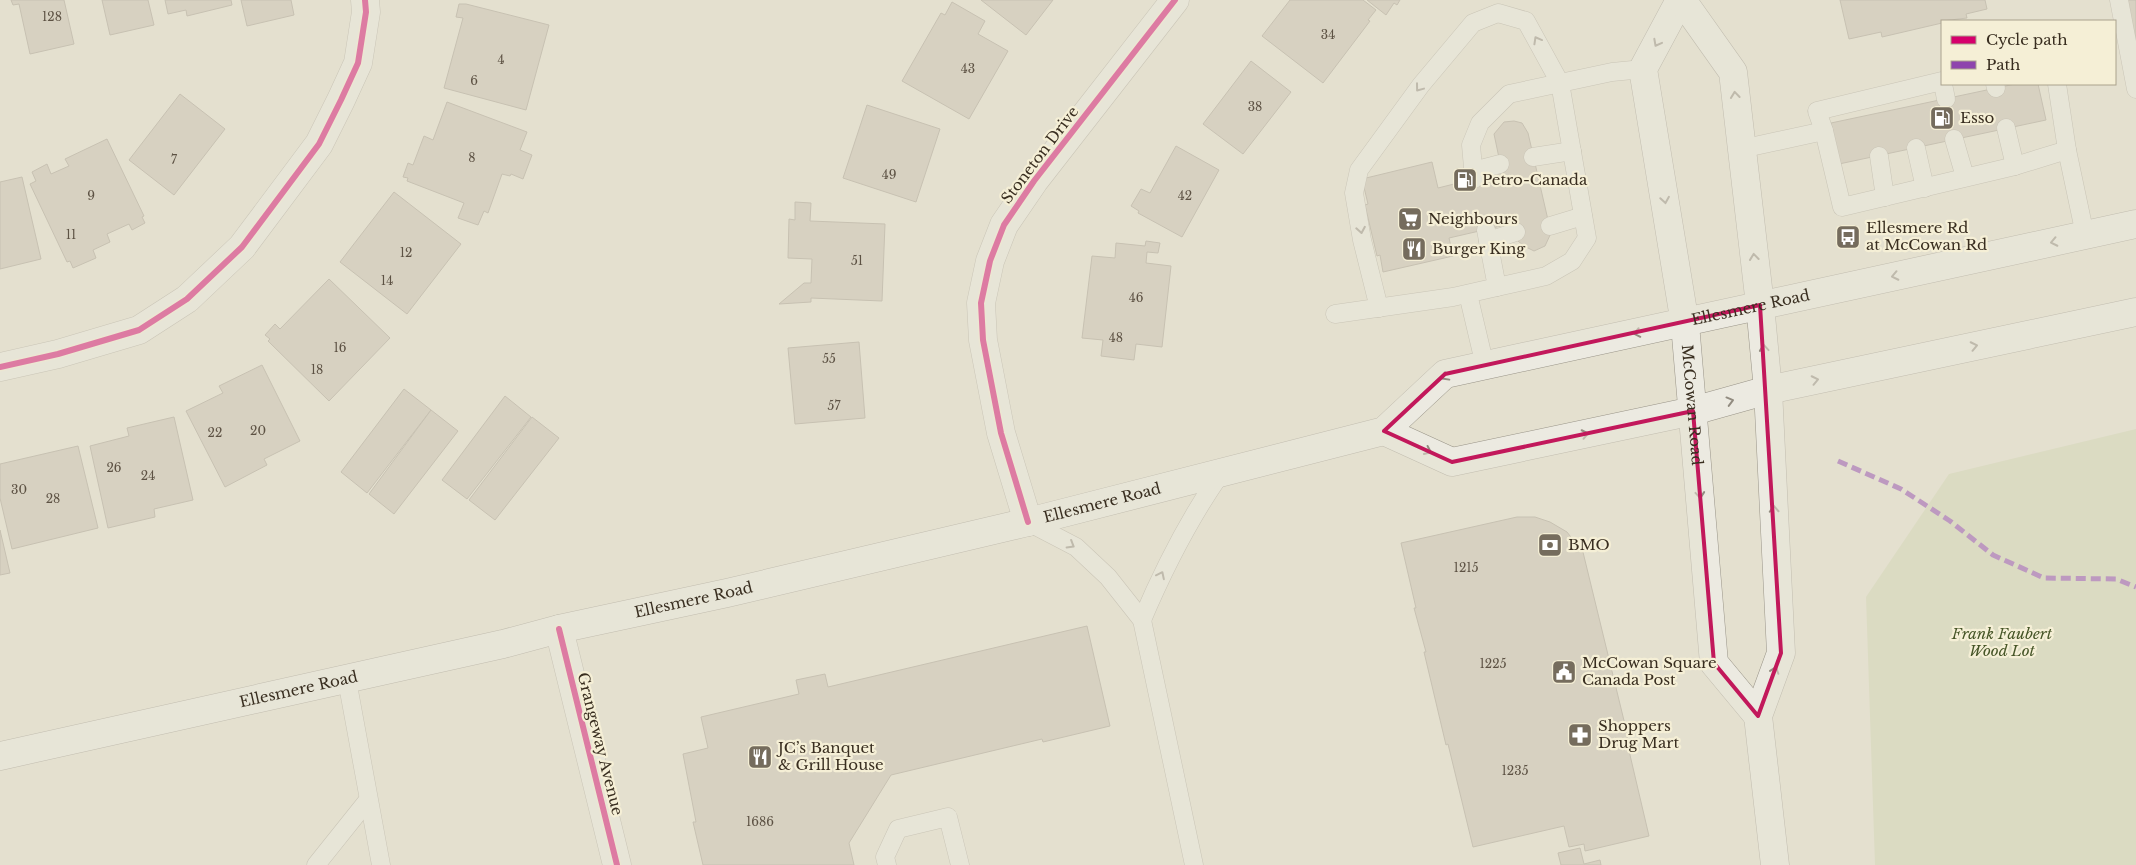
<svg xmlns="http://www.w3.org/2000/svg" width="2136" height="865" viewBox="0 0 2136 865" font-family="'Libre Baskerville',serif">
<style>
.green{fill:#d1d4b2}
.building{fill:#c8bfb0;stroke:#a59c8e}
.lines{fill:none;stroke-linecap:round;stroke-linejoin:round}
.service-casing{stroke:#aaa597;stroke-width:19}
.minor-casing{stroke:#aaa597;stroke-width:29}
.secondary-casing{stroke:#999488;stroke-width:29}
.service{stroke:#eceae1;stroke-width:18}
.minor{stroke:#eceae1;stroke-width:28}
.secondary{stroke:#eceae1;stroke-width:28}
.quiet{stroke:#8e44ad;stroke-width:5;stroke-dasharray:10 5;stroke-linecap:butt}
.cycleway-casing{stroke:#f5efd6;stroke-width:9}
.cycleway{stroke:#d6006c;stroke-width:6}
.oneway{stroke:#928c80}
.marked{fill:none;stroke:#c2185b;stroke-width:4;stroke-linejoin:round}
.labels{text-anchor:middle;stroke-width:4.5;stroke-linejoin:round;paint-order:stroke}
.number-label{font-size:12px;fill:#5d5244}
.poi-label{font-size:15px;fill:#392e20;stroke:#f5efd6;text-anchor:start}
.street-label{font-size:15px;fill:#392e20;stroke:#f5efd6}
.park-label{font-size:15px;font-style:italic;fill:#465527;stroke:#f5efd6}
</style>
<rect width="100%" height="100%" fill="#e4e0cf"/>
<!-- green -->
<polygon class="green" points="2136,429 2136,865 1875,865 1866,597 1949,474"/>
<!-- building -->
<g class="building">
<polygon points="11,0 64,0 74,44 30,54 19,4 13,5"/>
<polygon points="102,0 148,0 154,25 110,35"/>
<polygon points="165,0 231,0 232,5 187,16 186,10 168,14"/>
<polygon points="241,0 291,0 294,15 247,26"/>
<polygon points="981,0 1053,0 1026,35"/>
<polygon points="1290,0 1363,0 1376,10 1368,20 1370,21 1323,83 1262,36"/>
<polygon points="1367,0 1400,0 1397,5 1394,3 1386,15"/>
<polygon points="1840,0 1985,0 1987,9 1966,14 1967,18 1942,21 1942,23 1882,37 1881,32 1849,39"/>
<polygon points="2127,0 2136,0 2136,42"/>
<polygon points="952,2 985,21 978,34 1008,51 969,119 902,81 941,13 945,15"/>
<polygon points="459,4 466,4 549,25 526,110 444,88 463,18 456,17"/>
<polygon points="1251,61 1291,92 1243,154 1203,124"/>
<polygon points="2015,84 2038,84 2046,120 1839,164 1831,123"/>
<polygon points="180,94 225,129 174,195 129,160"/>
<polygon points="447,102 527,132 520,150 532,155 523,179 511,174 510,176 502,174 488,213 484,211 478,225 458,218 464,203 407,181 408,178 403,177 408,163 413,165 424,136 433,140"/>
<polygon points="867,105 940,129 916,202 843,178"/>
<polygon points="1514,121 1522,123 1528,133 1551,233 1545,246 1534,251 1524,246 1518,241 1514,223 1449,238 1453,256 1383,272 1380,255 1377,256 1365,205 1368,204 1362,179 1432,162 1438,188 1502,172 1494,134 1504,122"/>
<polygon points="107,139 144,216 142,217 145,223 132,230 129,224 107,234 110,242 93,250 96,258 73,268 70,261 67,262 30,184 36,181 32,172 47,164 51,174 69,166 65,159"/>
<polygon points="1176,146 1219,170 1182,237 1138,213 1139,211 1131,206 1141,189 1150,193"/>
<polygon points="22,177 41,259 0,269 0,182"/>
<polygon points="394,192 461,244 407,314 340,262"/>
<polygon points="795,202 811,203 810,221 885,224 882,301 811,298 811,302 779,304 804,283 811,283 812,259 788,258 789,219 795,220"/>
<polygon points="1146,241 1160,243 1158,253 1147,252 1146,263 1171,266 1162,347 1136,344 1134,360 1101,356 1103,340 1082,338 1092,256 1115,258 1116,243 1145,246"/>
<polygon points="329,279 390,338 329,401 268,341 270,339 265,335 275,324 280,329"/>
<polygon points="859,342 865,418 795,424 788,348"/>
<polygon points="262,365 300,441 264,459 267,465 225,487 186,411 223,393 219,386"/>
<polygon points="404,389 431,410 367,493 341,472"/>
<polygon points="505,396 531,417 467,499 442,480"/>
<polygon points="431,410 458,431 394,514 369,494"/>
<polygon points="174,417 193,500 154,509 155,517 108,528 90,446 129,436 127,428"/>
<polygon points="532,417 559,438 495,520 469,500"/>
<polygon points="78,446 98,528 12,549 0,498 0,464"/>
<polygon points="1517,517 1535,517 1550,522 1567,532 1577,545 1581,544 1628,737 1626,738 1649,836 1585,851 1584,844 1569,847 1564,826 1473,847 1448,744 1446,745 1424,652 1426,652 1414,608 1416,608 1401,543"/>
<polygon points="0,530 10,573 0,575"/>
<polygon points="1087,626 1110,726 1043,742 1042,739 891,775 849,843 854,865 703,865 693,822 696,822 683,754 708,748 701,717 799,694 796,680 825,674 828,687"/>
<polygon points="1580,848 1584,864 1600,860 1601,865 1561,865 1558,853"/>
</g>
<g class="lines">
<defs>
<g id="service">
<polyline points="2119,0 2136,89"/>
<polyline points="1943,84 1946,99"/>
<polyline points="1995,84 1996,88"/>
<polyline points="2057,84 2067,150"/>
<polyline points="2006,128 2015,166"/>
<polyline points="1824,131 1817,111 1942,81"/>
<polyline points="1954,139 1965,177"/>
<polyline points="1916,148 1925,188"/>
<polyline points="1741,149 1824,131 1842,207 2015,166 2067,150 2085,235"/>
<polyline points="1879,156 1885,197"/>
<polyline points="1533,157 1572,151"/>
<polyline points="1473,171 1500,164"/>
<polyline points="1474,179 1471,145 1480,123 1509,94 1612,72 1643,69"/>
<polyline points="1550,226 1583,216"/>
<polyline points="1488,241 1516,232"/>
<polyline points="1468,294 1485,366"/>
<polyline points="1379,308 1362,240 1354,193 1359,170 1421,85 1473,23 1498,13 1526,21 1560,83 1587,238 1572,261 1546,276 1497,287"/>
<polyline points="1335,314 1453,297 1497,287 1486,230"/>
<polyline points="1028,522 1076,547 1108,577 1142,620 1194,865"/>
<path d="M1142,620c22,-52 47,-101 79,-147"/>
<polyline points="347,680 381,865"/>
<polyline points="316,865 368,800"/>
<polyline points="887,865 885,857 898,829 948,817 960,865"/>
</g>
<g id="minor">
<polyline points="0,367 58,354 139,330 187,299 242,247 319,144 341,100 358,63 366,12 365,0"/>
<polyline points="1028,522 1001,433 983,340 981,303 990,261 1004,225 1034,181 1175,0"/>
<polyline points="559,629 617,865"/>
</g>
<g id="secondary">
<path id="s1" d="M1680,0l-37,69 42,255 29,339 44,53"/>
<polyline points="1682,0 1733,72 1760,305 1768,390 1781,653 1758,716 1775,865"/>
<polyline points="1384,431 1452,462 1693,411 1768,390 2136,312"/>
<path id="s2" d="M0,756l503,-112 56,-15 168,-36 301,-71 356,-91 61,-57 691,-150"/>
</g>
</defs>
<!-- service casing -->
<use href="#service" class="service-casing"/>
<!-- minor casing -->
<use href="#minor" class="minor-casing"/>
<!-- secondary casing -->
<use href="#secondary" class="secondary-casing"/>
<!-- service -->
<use href="#service" class="service"/>
<!-- minor -->
<use href="#minor" class="minor"/>
<!-- secondary -->
<use href="#secondary" class="secondary"/>
<!-- quiet -->
<polyline class="quiet" points="1838,461 1901,489 1950,521 1993,555 2044,578 2116,579 2136,587"/>
<defs>
<g id="cycleway">
<polyline points="0,367 58,354 139,330 187,299 242,247 319,144 341,100 358,63 366,12 365,0"/>
<polyline points="1028,522 1001,433 983,340 981,303 990,261 1004,225 1034,181 1175,0"/>
<polyline points="559,629 617,865"/>
</g>
</defs>
<!-- cycleway casing -->
<use href="#cycleway" class="cycleway-casing"/>
<!-- cycleway -->
<use href="#cycleway" class="cycleway"/>
</g>
<!-- one-way arrows -->
<defs><path id="oneway-chevron" d="M-2-3.5L2.5 0L-2 3.5" fill="none" stroke-width="1.6" stroke-linecap="round" stroke-linejoin="round" transform="scale(1.25)"/></defs>
<g class="oneway">
<use href="#oneway-chevron" transform="translate(1537 40) rotate(-119)"/>
<use href="#oneway-chevron" transform="translate(1657 43) rotate(118)"/>
<use href="#oneway-chevron" transform="translate(1419 88) rotate(127)"/>
<use href="#oneway-chevron" transform="translate(1735 95) rotate(-96)"/>
<use href="#oneway-chevron" transform="translate(1665 200) rotate(81)"/>
<use href="#oneway-chevron" transform="translate(1361 230) rotate(80)"/>
<use href="#oneway-chevron" transform="translate(2054 242) rotate(168)"/>
<use href="#oneway-chevron" transform="translate(1754 257) rotate(-97)"/>
<use href="#oneway-chevron" transform="translate(1895 276) rotate(168)"/>
<use href="#oneway-chevron" transform="translate(1637 333) rotate(169)"/>
<use href="#oneway-chevron" transform="translate(1974 346) rotate(-12)"/>
<use href="#oneway-chevron" transform="translate(1764 348) rotate(-95)"/>
<use href="#oneway-chevron" transform="translate(1445 377) rotate(151)"/>
<use href="#oneway-chevron" transform="translate(1815 380) rotate(-12)"/>
<use href="#oneway-chevron" transform="translate(1730 401) rotate(-15)"/>
<use href="#oneway-chevron" transform="translate(1585 434) rotate(-12)"/>
<use href="#oneway-chevron" transform="translate(1428 451) rotate(25)"/>
<use href="#oneway-chevron" transform="translate(1700 495) rotate(85)"/>
<use href="#oneway-chevron" transform="translate(1774 509) rotate(-93)"/>
<use href="#oneway-chevron" transform="translate(1071 545) rotate(31)"/>
<use href="#oneway-chevron" transform="translate(1161 575) rotate(-64)"/>
<use href="#oneway-chevron" transform="translate(1775 670) rotate(-71)"/>
</g>
<!-- marked area -->
<path d="M0 0H2136V865H0ZM1760,305l21,348 -23,63 -44,-53 -21,-252 -241,51 -68,-31 61,-57z" fill="#e4e0cf" fill-opacity=".55" fill-rule="evenodd"/>
<path class="marked" d="M1760,305l21,348 -23,63 -44,-53 -21,-252 -241,51 -68,-31 61,-57z"/>
<!-- icons -->
<defs>
<symbol id="fuel-square" viewBox="-11 -11 22 22"><rect x="-9" y="-9" width="18" height="18" rx="4" fill="#756c5d" stroke="#f5efd6"/><path d="M-5.5-6h7V0h2V4h1.3V-2.5L3-4.5l.8-.8L6-3V5H2.5V1h-1V6h-7ZM-4.2-4.7v3.2H.2V-4.7Z" fill="#fff"/></symbol>
<symbol id="supermarket-square" viewBox="-11 -11 22 22"><rect x="-9" y="-9" width="18" height="18" rx="4" fill="#756c5d" stroke="#f5efd6"/><path d="M-6-5.5h2.5l.6 2H6L4.5 2H-2.5L-4.4-4H-6ZM-1.5 3.2a1.3 1.3 0 1 0 .1 0ZM3 3.2a1.3 1.3 0 1 0 .1 0Z" fill="#fff"/></symbol>
<symbol id="bus-square" viewBox="-11 -11 22 22"><rect x="-9" y="-9" width="18" height="18" rx="4" fill="#756c5d" stroke="#f5efd6"/><path d="M-5-6H5V4H4V6H2V4H-2V6H-4V4H-5ZM-3.5-4V0h7V-4ZM-3.5 1.2v1.5H-2V1.2ZM2 1.2v1.5H3.5V1.2Z" fill="#fff"/></symbol>
<symbol id="restaurant-square" viewBox="-11 -11 22 22"><rect x="-9" y="-9" width="18" height="18" rx="4" fill="#756c5d" stroke="#f5efd6"/><path d="M-5-6h1v4h1v-4h1v4h1v-4h1v5L-1.5 .5V6h-2V.5L-5-1ZM5-6V6H3V1.5H1.5Q1.5-4 5-6Z" fill="#fff"/></symbol>
<symbol id="bank-square" viewBox="-11 -11 22 22"><rect x="-9" y="-9" width="18" height="18" rx="4" fill="#756c5d" stroke="#f5efd6"/><path d="M-6-4H6V4H-6ZM0-2.3a2.3 2.3 0 1 0 0 4.6a2.3 2.3 0 1 0 0-4.6Z" fill="#fff"/></symbol>
<symbol id="civic-square" viewBox="-11 -11 22 22"><rect x="-9" y="-9" width="18" height="18" rx="4" fill="#756c5d" stroke="#f5efd6"/><path d="M-.6-6.5H3V-4.5H.6V-3L4-1V1h2V6H-6V1h2V-1L-.6-3ZM-1.2 2.5V6h2.4V2.5Z" fill="#fff"/></symbol>
<symbol id="pharmacy-square" viewBox="-11 -11 22 22"><rect x="-9" y="-9" width="18" height="18" rx="4" fill="#756c5d" stroke="#f5efd6"/><path d="M-2-6h4v4h4v4h-4v4h-4v-4h-4v-4h4Z" fill="#fff"/></symbol>
</defs>
<g fill-rule="evenodd">
<use href="#fuel-square" x="1928" y="104" width="28" height="28"/>
<use href="#fuel-square" x="1451" y="166" width="28" height="28"/>
<use href="#supermarket-square" x="1396" y="205" width="28" height="28"/>
<use href="#bus-square" x="1834" y="223" width="28" height="28"/>
<use href="#restaurant-square" x="1400" y="235" width="28" height="28"/>
<use href="#bank-square" x="1536" y="531" width="28" height="28"/>
<use href="#civic-square" x="1550" y="658" width="28" height="28"/>
<use href="#pharmacy-square" x="1566" y="721" width="28" height="28"/>
<use href="#restaurant-square" x="746" y="743" width="28" height="28"/>
</g>
<g class="labels">
<!-- number labels -->
<g class="number-label">
<text x="52" y="21">128</text>
<text x="1328" y="39">34</text>
<text x="501" y="64">4</text>
<text x="968" y="73">43</text>
<text x="474" y="85">6</text>
<text x="1255" y="111">38</text>
<text x="472" y="162">8</text>
<text x="174" y="164">7</text>
<text x="889" y="179">49</text>
<text x="91" y="200">9</text>
<text x="1185" y="200">42</text>
<text x="71" y="239">11</text>
<text x="406" y="257">12</text>
<text x="857" y="265">51</text>
<text x="387" y="285">14</text>
<text x="1136" y="302">46</text>
<text x="1116" y="342">48</text>
<text x="340" y="352">16</text>
<text x="829" y="363">55</text>
<text x="317" y="374">18</text>
<text x="834" y="410">57</text>
<text x="258" y="435">20</text>
<text x="215" y="437">22</text>
<text x="114" y="472">26</text>
<text x="148" y="480">24</text>
<text x="19" y="494">30</text>
<text x="53" y="503">28</text>
<text x="1466" y="572">1215</text>
<text x="1493" y="668">1225</text>
<text x="1515" y="775">1235</text>
<text x="760" y="826">1686</text>
</g>
<!-- poi labels -->
<g class="poi-label">
<text x="1960" y="123">Esso</text>
<text x="1482" y="185">Petro-Canada</text>
<text x="1428" y="224">Neighbours</text>
<text x="1866" y="233">Ellesmere Rd<tspan x="1866" dy="17">at McCowan Rd</tspan></text>
<text x="1432" y="254">Burger King</text>
<text x="1568" y="550">BMO</text>
<text x="1582" y="668">McCowan Square<tspan x="1582" dy="17">Canada Post</tspan></text>
<text x="1598" y="731">Shoppers<tspan x="1598" dy="17">Drug Mart</tspan></text>
<text x="778" y="753">JC’s Banquet<tspan x="778" dy="17">&amp; Grill House</tspan></text>
</g>
<!-- street labels -->
<g class="street-label">
<text transform="translate(1040 155) rotate(-53)" y="5">Stoneton Drive</text>
<text dy="5" stroke="none"><textPath href="#s2" startOffset="1818">Ellesmere Road</textPath></text>
<text dy="5" stroke="none"><textPath href="#s1" startOffset="418">McCowan Road</textPath></text>
<text dy="5" stroke="none"><textPath href="#s2" startOffset="1131">Ellesmere Road</textPath></text>
<text dy="5" stroke="none"><textPath href="#s2" startOffset="711">Ellesmere Road</textPath></text>
<text dy="5" stroke="none"><textPath href="#s2" startOffset="306">Ellesmere Road</textPath></text>
<text transform="translate(600 744) rotate(76)" y="5">Grangeway Avenue</text>
</g>
<!-- park labels -->
<g class="park-label">
<text x="2002" y="639">Frank Faubert<tspan x="2002" dy="17">Wood Lot</tspan></text>
</g>
</g>
<!-- legend -->
<rect x="1941" y="20" width="175" height="65" fill="#f5efd6" stroke="#aaa28d"/>
<rect x="1951" y="36" width="25" height="8" fill="#d6006c" stroke="#aaa28d"/>
<text x="1986" y="45" font-size="15" fill="#392e20">Cycle path</text>
<rect x="1951" y="61" width="25" height="8" fill="#8e44ad" stroke="#aaa28d"/>
<text x="1986" y="70" font-size="15" fill="#392e20">Path</text>
</svg>
